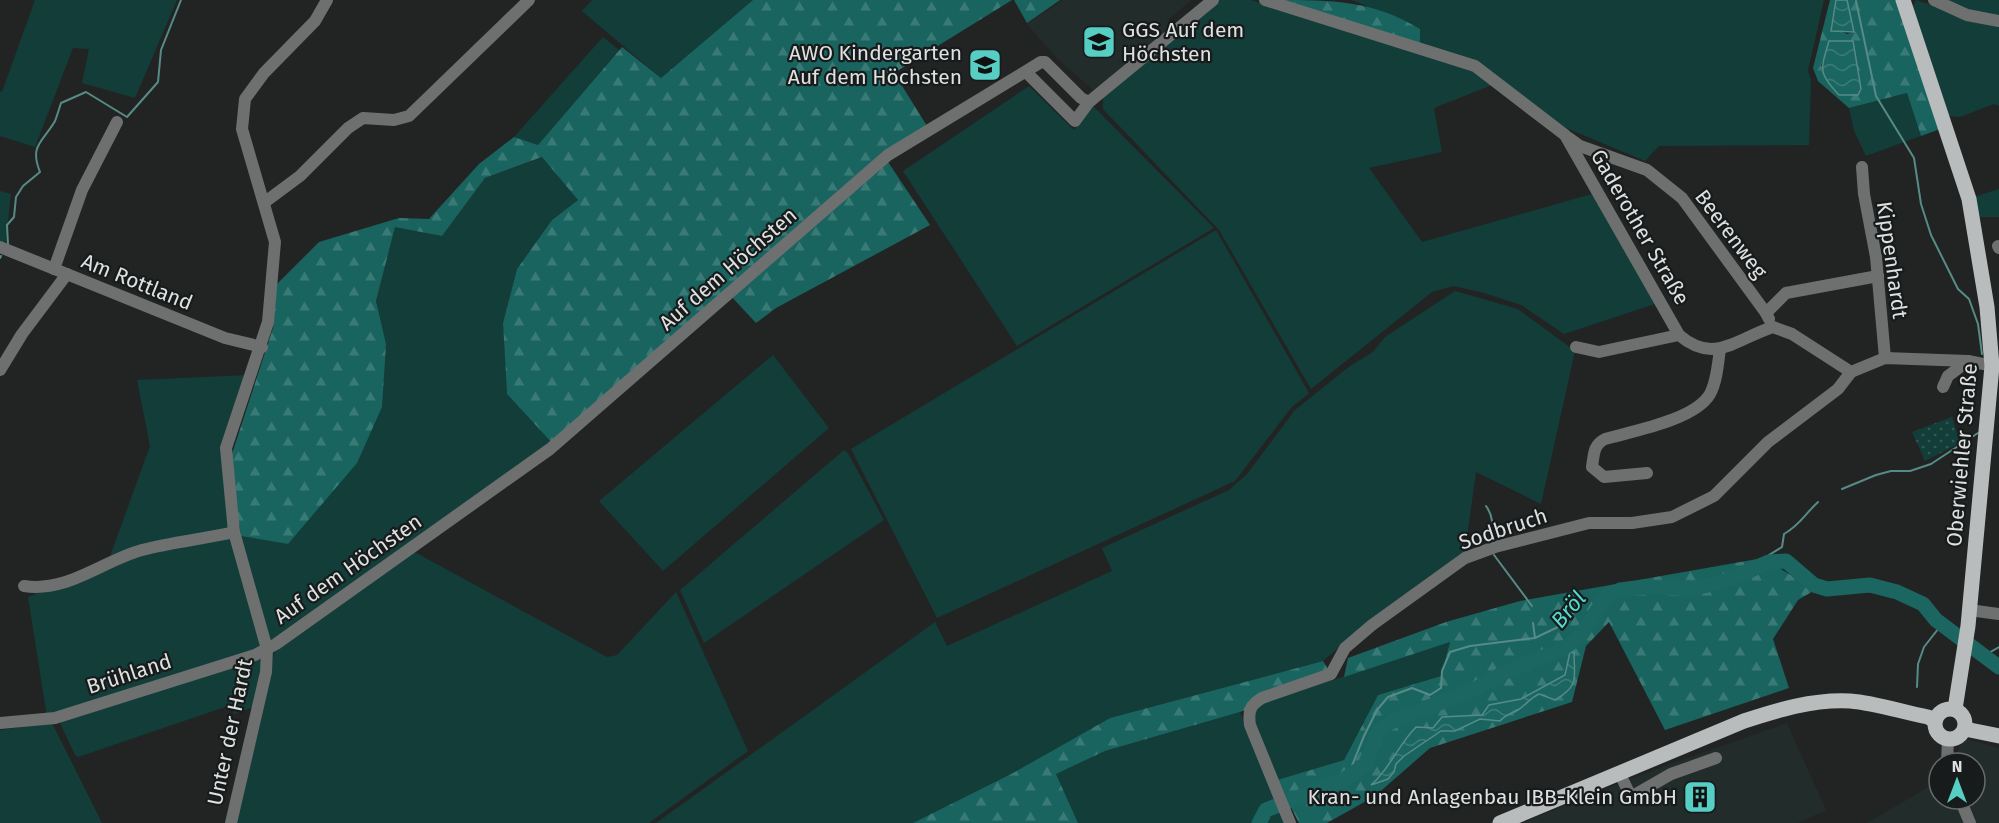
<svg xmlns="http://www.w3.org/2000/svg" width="1999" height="823" viewBox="0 0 1999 823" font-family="'Fira Sans',sans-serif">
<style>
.built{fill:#222d2b}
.grass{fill:#123d39}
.forest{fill:url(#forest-firs);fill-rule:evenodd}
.park{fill:url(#park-dots)}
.water{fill:url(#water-waves);stroke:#568b87;stroke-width:1.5}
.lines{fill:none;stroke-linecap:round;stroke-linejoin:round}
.stream{stroke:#568b87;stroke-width:2}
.river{stroke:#1b6660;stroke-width:15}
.minor{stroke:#6e6f6f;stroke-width:12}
.major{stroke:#b9bcbc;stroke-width:15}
.labels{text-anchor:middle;stroke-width:4.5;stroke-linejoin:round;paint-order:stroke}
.poi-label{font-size:21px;fill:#dfe1e1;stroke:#181b1b;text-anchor:end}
.street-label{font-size:21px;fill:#dfe1e1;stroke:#181b1b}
.water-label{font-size:22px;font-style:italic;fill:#52dcd1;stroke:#181b1b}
</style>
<defs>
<pattern id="forest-firs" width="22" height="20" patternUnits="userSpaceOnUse" patternTransform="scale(1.5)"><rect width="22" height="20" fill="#19645f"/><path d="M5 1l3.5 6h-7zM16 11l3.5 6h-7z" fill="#3a7a76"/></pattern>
<pattern id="park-dots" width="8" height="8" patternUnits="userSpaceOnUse" patternTransform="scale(1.5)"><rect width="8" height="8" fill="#123d39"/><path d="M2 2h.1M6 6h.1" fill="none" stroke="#345955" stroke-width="1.8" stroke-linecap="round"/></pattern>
<pattern id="water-waves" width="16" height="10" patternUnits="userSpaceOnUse" patternTransform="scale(1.5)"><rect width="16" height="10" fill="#1b6660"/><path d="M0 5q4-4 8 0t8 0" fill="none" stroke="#3c7c76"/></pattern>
</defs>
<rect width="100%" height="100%" fill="#222424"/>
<!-- built -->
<g class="built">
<polygon points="1063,0 1192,0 1168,19 1174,27 1093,90 1056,57 1027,24"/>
<polygon points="1787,723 1826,810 1798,823 1522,823 1654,770"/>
<polygon points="1962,738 1999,748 1999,823 1867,823 1939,781 1939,799 1975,799 1975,763 1956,763"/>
</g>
<!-- grass -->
<g class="grass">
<polygon points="35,0 177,0 135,98 82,83 89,49 73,48 35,147 0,136 0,91 2,92"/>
<polygon points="592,0 753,0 661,78 582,11"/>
<polygon points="1218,0 1251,0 1459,64 1479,74 1492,85 1434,108 1442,152 1369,168 1422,242 1592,194 1655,304 1564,334 1521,305 1484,293 1454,286 1432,292 1311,389 1219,230 1103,109 1103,96"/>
<polygon points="1351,0 1824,0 1808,71 1811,80 1809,145 1659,146 1645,161 1559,125 1496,77 1420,45 1365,5"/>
<polygon points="1916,0 1962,15 1999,23 1999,106 1994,104 1960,117 1949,116 1911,11"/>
<polygon points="1940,0 1999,0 1999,19"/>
<polygon points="603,37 619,50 538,145 514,137"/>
<polygon points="1029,86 1074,130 1093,106 1214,228 1017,346 903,171"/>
<polygon points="1907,93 1921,136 1866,156 1854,131 1849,108"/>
<polygon points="543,157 578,200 552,220 517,269 503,323 507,394 552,443 281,638 269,640 241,536 288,544 386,344 376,301 395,226 442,236 485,178"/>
<polygon points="1999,189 1999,217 1978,217 1974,197"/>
<polygon points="0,191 11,194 5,246 0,244"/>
<polygon points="1216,230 1309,393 1291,408 1235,481 937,618 851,449"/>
<polygon points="1455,291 1518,309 1575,351 1541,504 1476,472 1465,552 1359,630 1323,661 1110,718 1013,773 913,823 656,823 935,622 947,646 1112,571 1102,548 1229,490 1247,474 1295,410 1350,366 1373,352 1385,337"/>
<polygon points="773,355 829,428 663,571 599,501"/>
<polygon points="248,375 223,447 232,530 108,562 150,446 137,380"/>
<polygon points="844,450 848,453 884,520 704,643 680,590"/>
<polygon points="231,537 261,647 47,717 28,597 138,554"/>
<polygon points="411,550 607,657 617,655 676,592 748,751 649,823 235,823 275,649"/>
<polygon points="1450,642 1441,676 1378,695 1344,760 1277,780 1252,723 1256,705"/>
<polygon points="259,657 263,660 254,707 234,714 231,705 78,757 75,755 61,725 61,721"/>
<polygon points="1240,712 1286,823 1078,823 1056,774 1105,751"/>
<polygon points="52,723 102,823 0,823 0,730"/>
</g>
<!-- forest -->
<g class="forest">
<polygon points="753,0 1012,0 894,73 927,126 882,153 930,225 776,308 756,323 730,295 552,443 507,394 503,323 517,269 552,220 578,200 542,157 485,178 442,236 395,227 376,301 386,344 382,407 357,463 288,544 241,536 229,463 273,328 276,285 319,242 399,218 429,219 479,164 514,137 538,145 622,47 661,78"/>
<polygon points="1014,0 1060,0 1027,23"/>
<path d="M1276,0c56,0 96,0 144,29v16z"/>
<path d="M1830,0h6l-5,27 16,7 7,-2 -7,-32h50l43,129 -19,7 -14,-43 -58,15 -31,-27 -5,-13zM1830,41h23l8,48 -40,-23z"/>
<polygon points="1763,558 1815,590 1798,600 1773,639 1789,688 1665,730 1609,622 1586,646 1572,702 1430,748 1375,796 1327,823 1299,823 1277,780 1344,760 1378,695 1441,676 1450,642 1344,677 1348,658 1446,622 1520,601"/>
<polygon points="1323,661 1331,674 1240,712 1105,751 1056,774 1078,823 913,823 1013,773 1110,718"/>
</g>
<!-- park -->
<polygon class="park" points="1952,417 1960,443 1925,461 1912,432"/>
<!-- water -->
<g class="water">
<polygon points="1836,0 1847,0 1854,32 1831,31"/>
<path d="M1829,41h24l8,48 -3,6h-19c-22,-23 -18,-26 -10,-54z"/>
<path d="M1570,652h4c0,25 6,34 -19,48l-16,-6c-9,4 -13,11 -21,16 -7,4 -12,4 -18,11l-20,-2 -25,12h-14l-37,25 -8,8 -2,8 -6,7 -17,6c19,-16 27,-40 45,-58l17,1 9,-11 40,-2 7,-10 32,-6 44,-24z"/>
</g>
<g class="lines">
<!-- stream -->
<g class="stream">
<polyline points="1856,1 1876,96 1914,158 1921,204 1931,235 1958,289 1969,299 1978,324 1982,354"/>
<path d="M8,245l-1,-20 7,-8 2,-20 7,-11 17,-14c-11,-27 3,-30 15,-51 2,-5 4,-12 6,-18l25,-11 41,25 31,-35 3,-32 20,-50"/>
<polyline points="0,258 1,256"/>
<polyline points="1842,489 1876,475 1891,471 1910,471 1931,464 1978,433"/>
<path d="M1486,506c9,12 6,23 5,36"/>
<polyline points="1494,555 1532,606"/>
<path d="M1767,563l2,-8 13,-8 2,-13c16,-9 20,-19 34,-32"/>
<polyline points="1535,638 1562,625 1576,610"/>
<polyline points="1985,655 1999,647"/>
<polyline points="1917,687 1918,664 1924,647 1942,624"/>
<polyline points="1347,778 1364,736 1377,710 1388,697 1412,688 1430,695 1441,688 1442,671 1450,652 1470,646 1535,638 1533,623"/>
</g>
<!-- river -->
<polyline class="river" points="1259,823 1266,810 1345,779 1365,765 1379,731 1391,722 1477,688 1505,672 1561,650 1580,636 1607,596 1620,590 1644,587 1694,588 1723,582 1769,562 1786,561 1814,585 1827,589 1870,585 1897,592 1923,604 1936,620 1999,667"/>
<!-- minor -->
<g class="minor">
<path d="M1265,0l210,66 90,69 114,200c35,30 57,4 94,-8l19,7 59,38"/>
<polyline points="1934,0 1967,15 1999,21"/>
<polyline points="1026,72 1075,121 1089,102 1213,0"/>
<polyline points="1569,138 1580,146 1647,170 1682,198 1766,313"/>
<polyline points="1862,167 1864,194 1876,257 1885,358"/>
<polyline points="265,202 300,176 348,128 363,118 394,120 409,116 529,0"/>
<polyline points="1998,246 1999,248"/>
<polyline points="0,247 225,338 262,347"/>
<polyline points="54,269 82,190 117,122"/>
<polyline points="1769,319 1766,313 1786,293 1878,276"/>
<polyline points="1576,347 1599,352 1679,335"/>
<polyline points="0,370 22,334 67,274"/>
<polyline points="1851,372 1885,358 1968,361 1999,367"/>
<polyline points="1943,387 1948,376 1968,361"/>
<path d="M1647,473l-43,4 -12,-10c2,-12 1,-22 13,-28 28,-8 90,-19 105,-45 7,-13 8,-31 10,-45"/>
<path d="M24,586c43,7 78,-25 118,-36 30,-8 62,-11 92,-18"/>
<polyline points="1969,610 1999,614"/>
<polyline points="0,723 55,718 255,655 276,644 550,449 888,155 1041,62 1045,62 1081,98 1089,102"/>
<polyline points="1947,763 1948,739"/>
<polyline points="1620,774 1631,797 1671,774 1716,758"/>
<polyline points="1960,799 1970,823"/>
<polyline points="231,823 266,672 267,649 234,532 226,448 268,322 275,242 242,129 245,99 264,73 315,21 327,0"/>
<path d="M1290,823l-40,-98c-2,-14 0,-20 12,-27l69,-24 14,-26 27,-23 93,-67 30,-11 94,-24h43l40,-6 42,-21 54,-54 70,-53 13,-17"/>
</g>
<!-- major -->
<g class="major">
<polyline points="1903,0 1969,199 1987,307 1992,366 1968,626 1955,709"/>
<circle cx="1950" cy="724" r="15"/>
<polyline points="1965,729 1999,736"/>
<path d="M1500,823l244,-102c34,-11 69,-22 106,-20 26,2 52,11 78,16l7,4"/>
</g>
</g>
<!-- icons -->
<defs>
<symbol id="school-square" viewBox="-11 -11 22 22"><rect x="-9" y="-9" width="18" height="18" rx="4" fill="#56cec4" stroke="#181b1b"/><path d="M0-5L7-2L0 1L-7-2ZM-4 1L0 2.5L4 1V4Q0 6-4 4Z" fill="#111"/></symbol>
<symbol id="building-square" viewBox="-11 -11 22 22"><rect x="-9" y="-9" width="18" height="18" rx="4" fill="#56cec4" stroke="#181b1b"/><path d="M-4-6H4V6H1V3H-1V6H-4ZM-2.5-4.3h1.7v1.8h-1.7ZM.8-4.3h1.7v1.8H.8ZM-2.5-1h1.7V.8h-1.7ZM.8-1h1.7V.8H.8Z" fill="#111"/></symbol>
</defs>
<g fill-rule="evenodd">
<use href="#school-square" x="1080" y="23" width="38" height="38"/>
<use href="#school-square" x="966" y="46" width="38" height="38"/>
<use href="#building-square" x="1681" y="778" width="38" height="38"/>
</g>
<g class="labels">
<!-- poi labels -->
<g class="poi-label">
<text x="1122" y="37" text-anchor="start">GGS Auf dem<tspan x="1122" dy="24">Höchsten</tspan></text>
<text x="962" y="60">AWO Kindergarten<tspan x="962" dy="24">Auf dem Höchsten</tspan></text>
<text x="1677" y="804">Kran- und Anlagenbau IBB-Klein GmbH</text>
</g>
<!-- street labels -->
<g class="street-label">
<text transform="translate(1640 227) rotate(60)" y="7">Gaderother Straße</text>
<text transform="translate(1731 234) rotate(53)" y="7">Beerenweg</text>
<text transform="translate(1892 260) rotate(82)" y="7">Kippenhardt</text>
<text transform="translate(728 269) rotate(-41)" y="7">Auf dem Höchsten</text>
<text transform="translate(137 282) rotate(22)" y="7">Am Rottland</text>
<text transform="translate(1962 455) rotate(-85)" y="7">Oberwiehler Straße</text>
<text transform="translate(1503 529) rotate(-18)" y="7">Sodbruch</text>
<text transform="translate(348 569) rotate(-35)" y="7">Auf dem Höchsten</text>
<text transform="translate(129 674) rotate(-18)" y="7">Brühland</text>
<text transform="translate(230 732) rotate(-78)" y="7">Unter der Hardt</text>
</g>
<!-- water labels -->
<g class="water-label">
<text transform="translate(1568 609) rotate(-50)" y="8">Bröl</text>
</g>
</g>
<!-- north arrow -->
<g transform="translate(1957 781)"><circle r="28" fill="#181b1b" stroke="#686a6a" stroke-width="1.5"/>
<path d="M0-4.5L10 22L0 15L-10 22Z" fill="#56cec4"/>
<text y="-9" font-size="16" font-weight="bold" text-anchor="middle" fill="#dfe1e1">N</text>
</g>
</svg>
